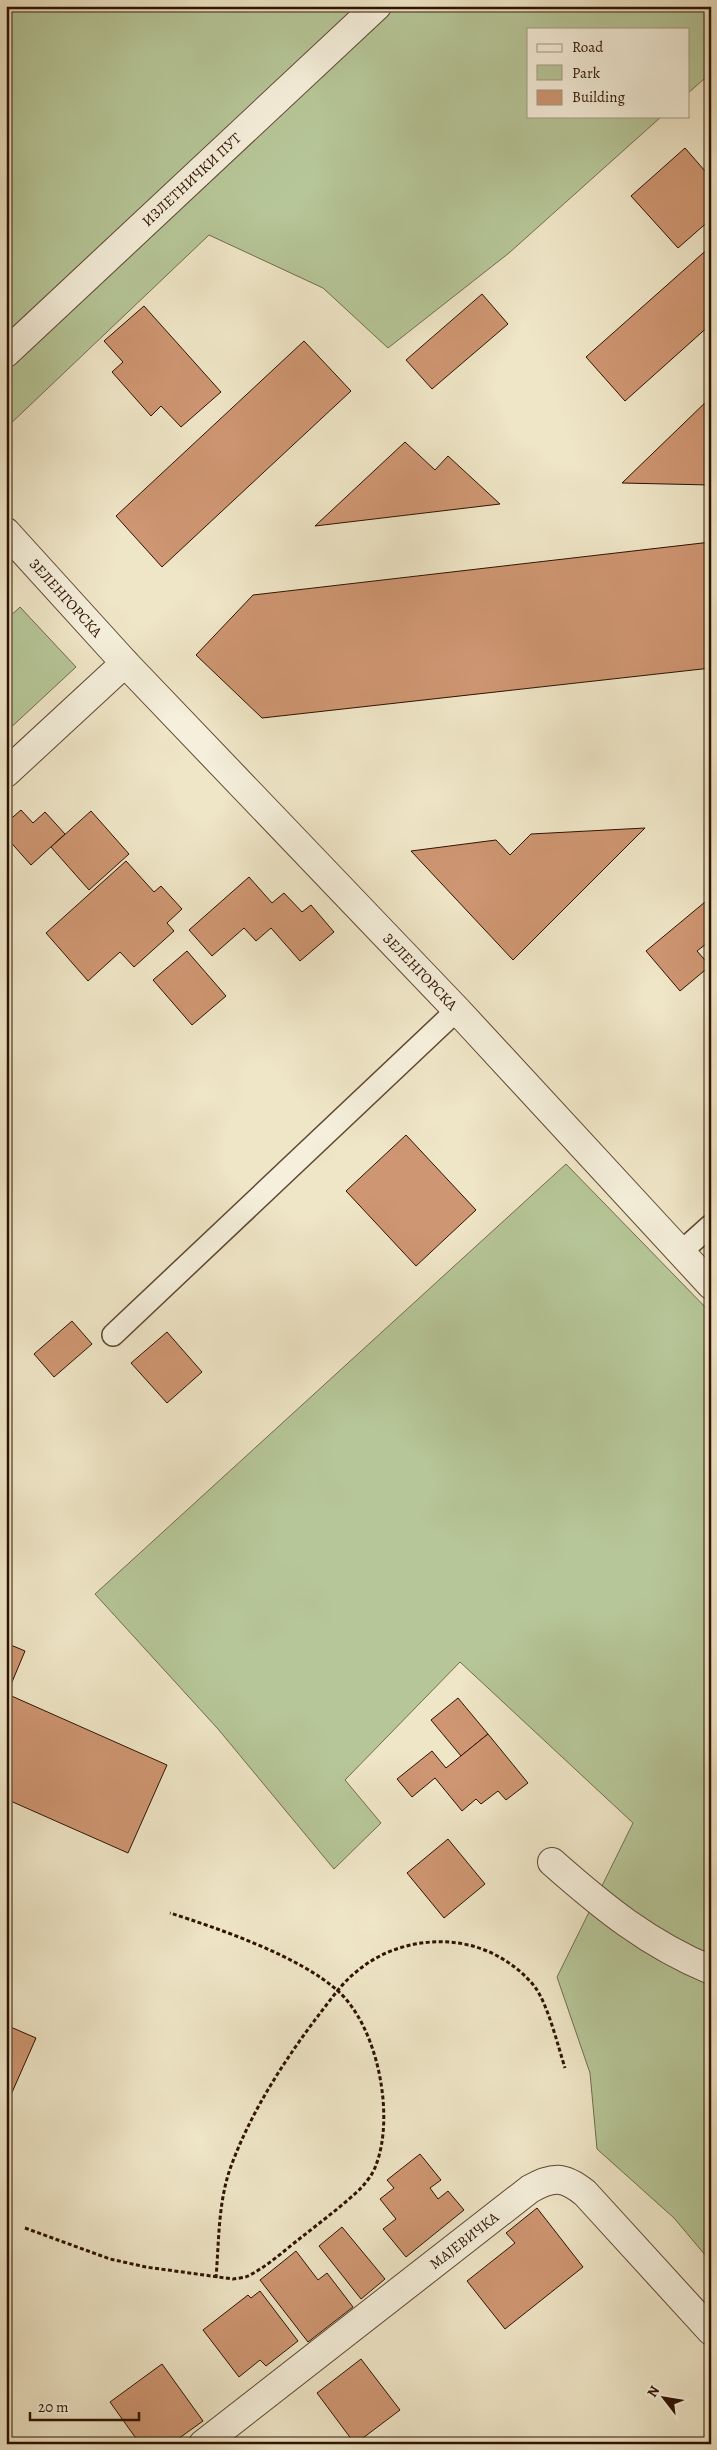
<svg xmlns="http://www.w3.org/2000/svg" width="717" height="2450" viewBox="0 0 717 2450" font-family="Alegreya,serif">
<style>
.green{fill:#b6c698;stroke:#726c4c}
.building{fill:#ce9672;stroke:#2e1200}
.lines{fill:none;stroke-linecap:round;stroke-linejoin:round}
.lane-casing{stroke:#5e4732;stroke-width:24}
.street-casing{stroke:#5e4732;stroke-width:30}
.path{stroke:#2e1200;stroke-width:3;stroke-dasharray:4 2.5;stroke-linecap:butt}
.lane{stroke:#f5efdb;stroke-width:21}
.street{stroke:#f5efdb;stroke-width:28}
.labels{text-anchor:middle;stroke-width:4;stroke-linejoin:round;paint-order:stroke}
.street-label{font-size:15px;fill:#2e1200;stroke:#f5efdb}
</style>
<rect width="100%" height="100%" fill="#efe6c7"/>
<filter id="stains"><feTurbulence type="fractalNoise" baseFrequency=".004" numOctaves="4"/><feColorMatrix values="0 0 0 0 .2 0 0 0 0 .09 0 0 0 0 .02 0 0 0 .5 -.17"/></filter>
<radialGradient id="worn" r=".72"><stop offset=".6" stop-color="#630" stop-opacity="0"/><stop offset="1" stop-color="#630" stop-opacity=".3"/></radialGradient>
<!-- green -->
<g class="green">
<polygon points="6,6 711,6 711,73 688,93 688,29 528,29 528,116 662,116 509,253 388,348 323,288 209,235 6,428"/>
<polygon points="20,607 76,667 6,732 6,620"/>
<polygon points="566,1164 711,1313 711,2262 674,2218 597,2149 590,2073 557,1977 633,1823 460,1662 345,1780 381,1823 334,1869 218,1729 95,1594"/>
</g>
<!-- building -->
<g class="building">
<polygon points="685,148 711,178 711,219 678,248 631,196"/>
<polygon points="711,246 711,324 625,401 586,357"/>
<polygon points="482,294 508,324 432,389 406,360"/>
<polygon points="144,306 221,392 181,427 161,406 151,416 112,372 123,362 104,341"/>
<polygon points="304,341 351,391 162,567 116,516"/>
<polygon points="711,397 711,485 622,483"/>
<polygon points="405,442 435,470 448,456 500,504 315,526"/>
<polygon points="711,542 711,668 262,718 196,655 253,595"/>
<polygon points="21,810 33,823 45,812 65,834 31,865 6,837 6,823"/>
<polygon points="91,811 129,854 89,890 51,847"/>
<polygon points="645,828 513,960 411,851 496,840 510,855 531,834"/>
<polygon points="126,861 154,892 161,886 182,909 167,923 174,931 134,967 120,952 88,981 46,933"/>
<polygon points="249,877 272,903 284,893 302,912 311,905 334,932 300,961 271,928 256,941 244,928 212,956 189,930"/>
<polygon points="711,897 711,940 697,951 710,966 680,991 646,951"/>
<polygon points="187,951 226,996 192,1025 153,980"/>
<polygon points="406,1135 476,1210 416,1266 346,1191"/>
<polygon points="72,1321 92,1344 54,1377 34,1354"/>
<polygon points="167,1332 202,1372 167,1403 131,1363"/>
<polygon points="6,1643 25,1651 7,1694 167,1765 128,1853 6,1799"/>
<polygon points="458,1698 488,1734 461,1756 431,1720"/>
<polygon points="488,1734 528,1783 506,1800 498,1791 481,1804 476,1799 462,1811 435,1778 412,1797 397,1779 432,1751 446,1768"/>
<polygon points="448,1839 485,1884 444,1918 407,1873"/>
<polygon points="6,2025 36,2038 6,2106"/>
<polygon points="420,2154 441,2180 430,2188 438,2199 448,2191 464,2210 406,2257 383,2229 396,2219 380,2199 394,2188 387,2180"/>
<polygon points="537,2208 583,2267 505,2329 467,2281 515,2243 506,2233"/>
<polygon points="342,2227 385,2279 361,2299 319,2246"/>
<polygon points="296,2251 318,2280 327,2273 353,2307 308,2342 260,2280"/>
<polygon points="260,2291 298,2341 266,2366 260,2360 239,2377 203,2330 248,2295 251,2298"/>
<polygon points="361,2359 400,2410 355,2444 317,2393"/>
<polygon points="162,2364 203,2421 171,2444 140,2444 110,2402"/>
</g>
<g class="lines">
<defs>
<g id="lane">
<polyline points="681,1252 711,1225"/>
<polyline points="113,1335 457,1010"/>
</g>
<g id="street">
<path id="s1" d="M6,353l371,-347"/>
<path id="s2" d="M6,532l119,131 332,347 254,275"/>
<polyline points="6,773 125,663"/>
<path d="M552,1862c51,45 96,82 159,108"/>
<path id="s3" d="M203,2444l327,-255c23,-13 34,-13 55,4l126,138"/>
</g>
</defs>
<!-- lane casing -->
<use href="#lane" class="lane-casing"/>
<!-- street casing -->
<use href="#street" class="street-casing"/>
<!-- path -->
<g class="path">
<path d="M25,2228l85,31 36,8 87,12c5,-1 11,-1 15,-3 20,-10 38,-27 55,-40 19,-15 39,-30 56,-46 7,-7 14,-16 17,-25 19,-49 2,-138 -38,-174 -39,-35 -118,-62 -168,-78"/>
<path d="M216,2278c3,-36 2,-74 14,-109 20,-56 55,-110 91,-157 11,-14 21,-29 35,-40 28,-24 66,-34 102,-29 29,4 58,20 77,44 13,18 23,59 30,81"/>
</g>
<!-- lane -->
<use href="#lane" class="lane"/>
<!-- street -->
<use href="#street" class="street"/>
</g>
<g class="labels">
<!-- street labels -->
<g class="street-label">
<text dy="5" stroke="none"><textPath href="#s1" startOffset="254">ИЗЛЕТНИЧКИ ПУТ</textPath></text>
<text dy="5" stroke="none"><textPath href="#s2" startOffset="89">ЗЕЛЕНГОРСКА</textPath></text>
<text dy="5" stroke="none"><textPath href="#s2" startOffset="604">ЗЕЛЕНГОРСКА</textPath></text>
<text dy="5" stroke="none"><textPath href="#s3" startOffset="331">МАЈЕВИЧКА</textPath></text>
</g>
</g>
<!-- margin -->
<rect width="717" height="2450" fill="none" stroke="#efe6c7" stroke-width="25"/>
<rect x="8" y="8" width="702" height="2435" fill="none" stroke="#2e1200" stroke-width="2.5"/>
<rect x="12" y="12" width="692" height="2425" fill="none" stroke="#2e1200"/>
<!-- legend -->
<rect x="527" y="28" width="162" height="90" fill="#f5efdb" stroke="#a59783"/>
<rect x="537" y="44" width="25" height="8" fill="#f5efdb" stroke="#a59783"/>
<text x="572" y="52" font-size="15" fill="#2e1200">Road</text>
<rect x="537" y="65" width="25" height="15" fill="#b6c698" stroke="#a59783"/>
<text x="572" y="78" font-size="15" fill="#2e1200">Park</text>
<rect x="537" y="90" width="25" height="15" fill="#ce9672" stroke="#a59783"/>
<text x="572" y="102" font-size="15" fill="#2e1200">Building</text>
<!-- north arrow -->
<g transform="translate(664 2398) rotate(301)" stroke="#f5efdb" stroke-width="4" paint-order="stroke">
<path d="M0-4L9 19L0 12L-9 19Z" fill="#2e1200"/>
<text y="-8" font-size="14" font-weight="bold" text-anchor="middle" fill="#2e1200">N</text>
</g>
<!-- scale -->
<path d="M30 2412v8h109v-8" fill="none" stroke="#2e1200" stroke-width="2.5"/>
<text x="38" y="2412" font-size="15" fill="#2e1200" stroke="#f5efdb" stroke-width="4" paint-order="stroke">20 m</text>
<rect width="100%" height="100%" filter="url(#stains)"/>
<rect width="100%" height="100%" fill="url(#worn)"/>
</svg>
